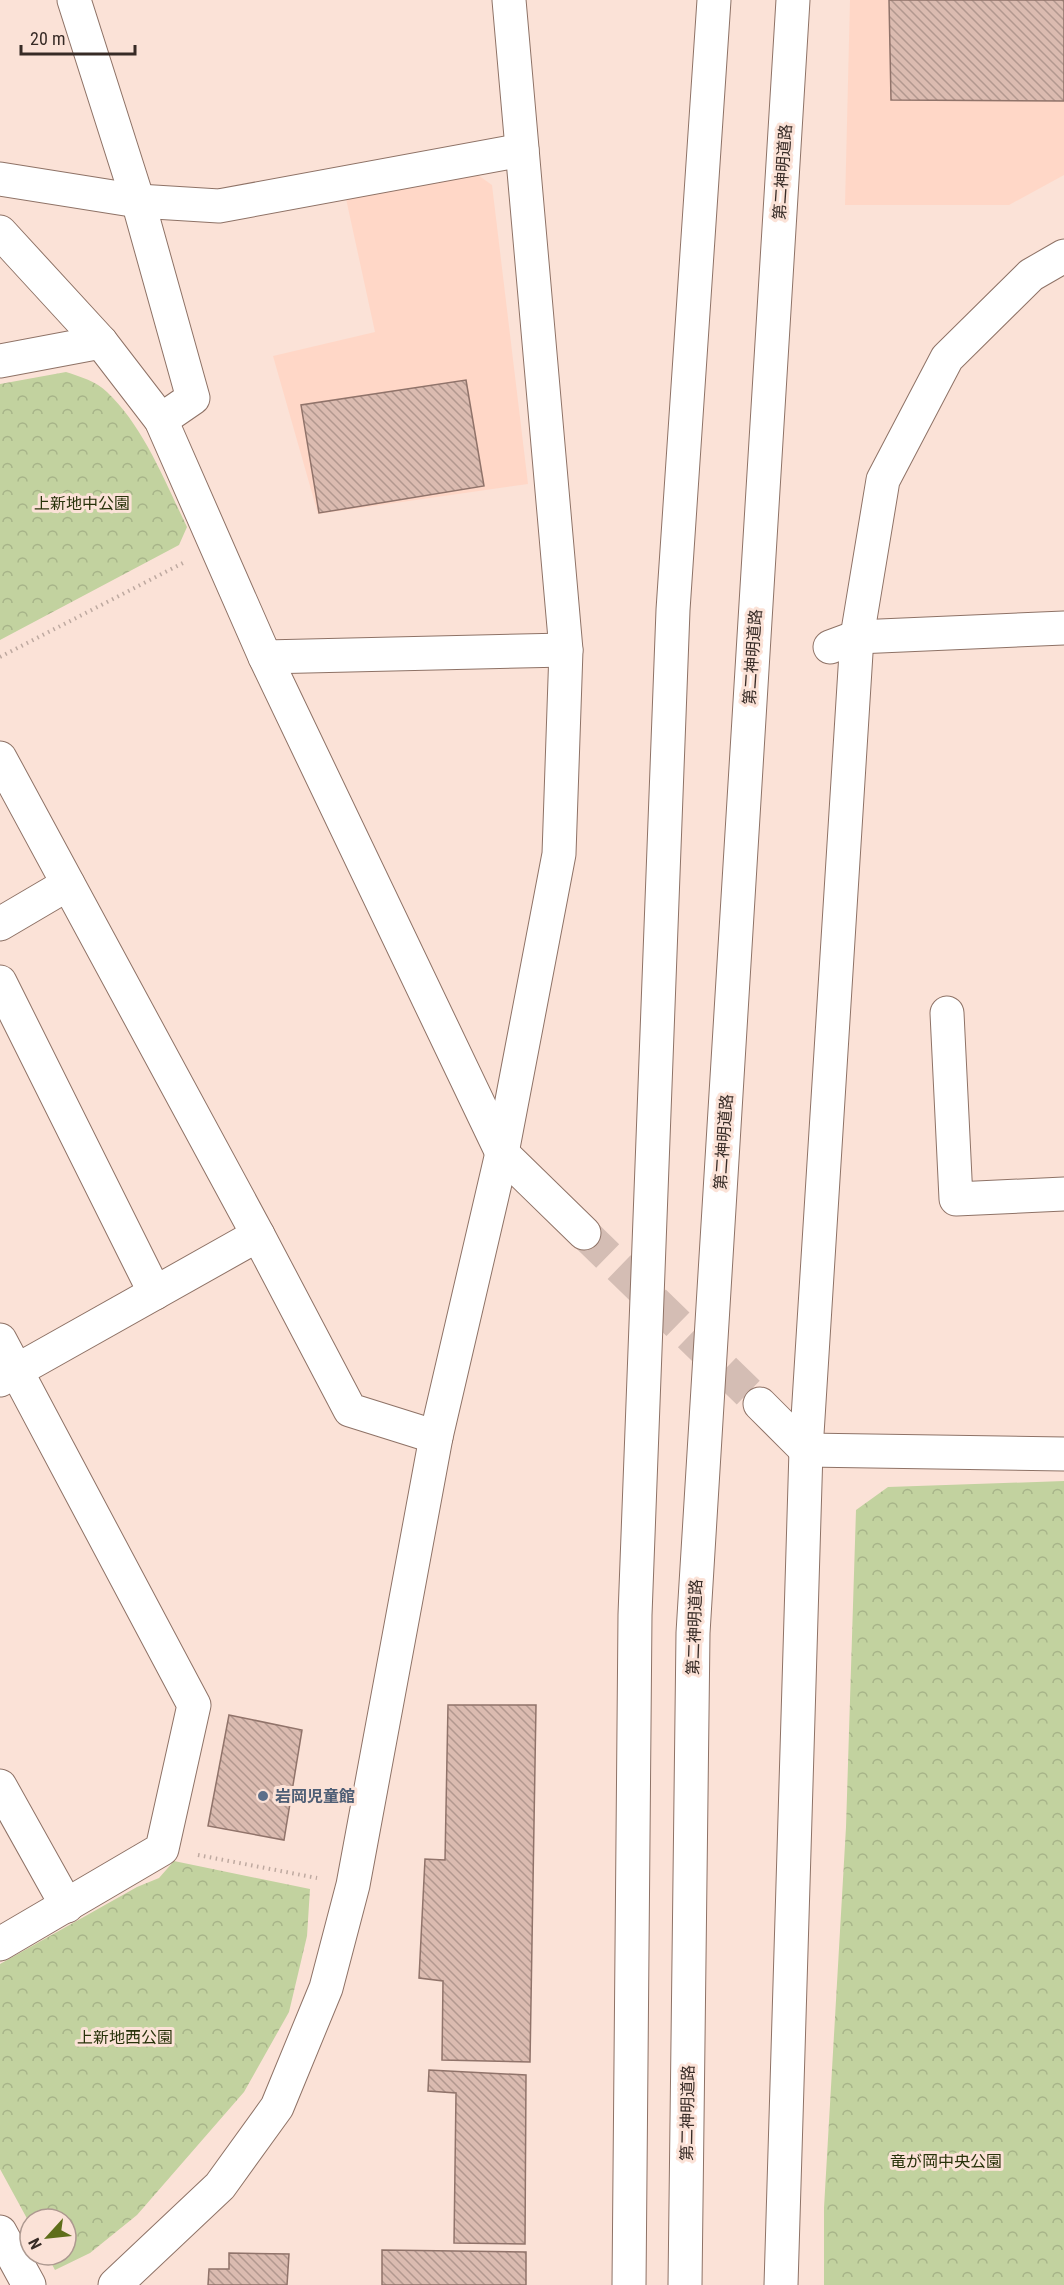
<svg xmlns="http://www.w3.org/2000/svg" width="1064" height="2285" viewBox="0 0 1064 2285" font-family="'Roboto Condensed','Noto Sans JP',sans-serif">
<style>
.built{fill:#ffd7c7}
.park{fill:url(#park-crowns)}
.building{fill:url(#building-back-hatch);stroke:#90736a;stroke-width:1.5}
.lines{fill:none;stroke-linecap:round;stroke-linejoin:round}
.tertiary-tunnel{stroke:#d4bdb4;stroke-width:33;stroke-dasharray:33 16;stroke-linecap:butt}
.minor-casing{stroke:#8e7266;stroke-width:35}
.tertiary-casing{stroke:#8e7266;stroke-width:35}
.secondary-casing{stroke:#8e7266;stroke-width:35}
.motorway-casing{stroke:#8e7266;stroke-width:35}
.path{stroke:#bea9a0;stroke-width:4;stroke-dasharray:1.5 4.5;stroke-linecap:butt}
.minor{stroke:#fff;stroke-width:33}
.tertiary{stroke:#fff;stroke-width:33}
.secondary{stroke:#fff;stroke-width:33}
.motorway{stroke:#fff;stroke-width:33}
.service-dot{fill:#5c6f8a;stroke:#fbe2d7;stroke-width:2}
.labels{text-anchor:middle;stroke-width:6;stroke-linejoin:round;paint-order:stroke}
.street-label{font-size:16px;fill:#372b26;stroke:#fbe2d7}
.park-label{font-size:16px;fill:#28320a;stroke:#fbe2d7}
.service-label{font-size:16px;font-weight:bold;fill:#4e5e75;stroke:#fbe2d7;text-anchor:start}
</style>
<defs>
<pattern id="park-crowns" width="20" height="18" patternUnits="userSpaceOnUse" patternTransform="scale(1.5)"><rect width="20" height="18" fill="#c2d29f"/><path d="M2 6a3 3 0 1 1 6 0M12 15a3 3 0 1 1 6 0" fill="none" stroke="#a7b489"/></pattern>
<pattern id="building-back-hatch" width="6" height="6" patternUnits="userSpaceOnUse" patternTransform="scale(1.5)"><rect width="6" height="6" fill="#dbbbb0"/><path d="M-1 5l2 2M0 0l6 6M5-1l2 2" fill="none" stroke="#b2988f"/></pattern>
</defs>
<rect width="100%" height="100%" fill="#fbe2d7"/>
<!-- built -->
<g class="built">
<polygon points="850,0 1064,0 1064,175 1009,205 845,205"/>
<polygon points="468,168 492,185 528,484 318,514 273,356 375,332 345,194"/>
</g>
<!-- park -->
<g class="park">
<path d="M66,372c15,5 30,9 41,20 37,35 58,90 80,135l-8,18 -179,95v-256z"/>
<polygon points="1064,1481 1064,2285 824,2285 824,2208 846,1827 856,1510 888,1487"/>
<polygon points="174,1861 310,1889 307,1936 289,2012 244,2092 137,2215 90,2253 55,2270 47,2255 66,2255 66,2219 30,2219 30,2224 0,2169 0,1964 137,1887 159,1878"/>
</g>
<!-- building -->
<g class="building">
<polygon points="889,0 1064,0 1064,101 891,100"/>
<polygon points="466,380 484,486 319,513 301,405"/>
<polygon points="448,1705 536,1705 530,2062 442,2060 443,1981 419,1978 425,1859 445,1860"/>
<polygon points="229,1715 302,1730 284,1840 208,1826"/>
<polygon points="429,2070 526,2075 525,2244 454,2243 456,2093 428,2091"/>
<polygon points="382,2250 526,2252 526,2285 382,2285"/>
<polygon points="229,2253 289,2254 287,2285 208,2285 209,2269 229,2269"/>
</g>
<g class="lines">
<!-- tertiary-tunnel -->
<polyline class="tertiary-tunnel" points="584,1233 760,1404"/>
<defs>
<g id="minor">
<polyline points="74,0 138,201 193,398 161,420"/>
<polyline points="0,179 138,201 219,206 522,150"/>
<polyline points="0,232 101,342 161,420 265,657 502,1153"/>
<polyline points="0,361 101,342"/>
<polyline points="830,647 857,637 1064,628"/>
<polyline points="265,657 566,650"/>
<polyline points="0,758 258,1235 350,1410 436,1437"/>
<polyline points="0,924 68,884"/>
<polyline points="0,982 155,1293"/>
<polyline points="947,1013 956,1199 1064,1194"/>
<polyline points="0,1340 194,1705 162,1849 0,1944"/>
<polyline points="0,1380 258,1235"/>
<polyline points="0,1786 67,1906"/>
</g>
<g id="tertiary">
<polyline points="502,1153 584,1233"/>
<polyline points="760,1404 806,1450 1064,1454"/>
<polyline points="115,2285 220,2186 277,2107 326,1988 353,1885 436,1437 502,1153 559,854 566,650 509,0"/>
<polyline points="781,2285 806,1450 857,637 883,480 947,358 1031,275 1064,256"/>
</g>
<polyline id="secondary" points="0,2232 29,2285"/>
<g id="motorway">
<polyline points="629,2285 635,1615 673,610 714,0"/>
<polyline points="685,2285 693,1633 793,0"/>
</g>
</defs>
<!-- minor casing -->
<use href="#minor" class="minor-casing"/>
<!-- tertiary casing -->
<use href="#tertiary" class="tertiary-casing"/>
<!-- secondary casing -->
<use href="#secondary" class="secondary-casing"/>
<!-- motorway casing -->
<use href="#motorway" class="motorway-casing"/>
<!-- path -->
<g class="path">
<polyline points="0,657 183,563"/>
<polyline points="198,1855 317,1878"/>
</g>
<!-- minor -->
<use href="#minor" class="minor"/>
<!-- tertiary -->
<use href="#tertiary" class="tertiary"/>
<!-- secondary -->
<use href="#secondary" class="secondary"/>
<!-- motorway -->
<use href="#motorway" class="motorway"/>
</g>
<!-- markers -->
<circle class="service-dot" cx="263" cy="1796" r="6"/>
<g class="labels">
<!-- street labels -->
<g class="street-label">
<text transform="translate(782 172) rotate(-86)" y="6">第二神明道路</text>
<text transform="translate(752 657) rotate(-86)" y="6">第二神明道路</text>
<text transform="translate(723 1142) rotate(-86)" y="6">第二神明道路</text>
<text transform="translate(694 1627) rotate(-88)" y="6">第二神明道路</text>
<text transform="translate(687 2113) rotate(-89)" y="6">第二神明道路</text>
</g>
<!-- park labels -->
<g class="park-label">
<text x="82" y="509">上新地中公園</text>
<text x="125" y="2043">上新地西公園</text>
<text x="946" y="2167">竜が岡中央公園</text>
</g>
<!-- service labels -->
<g class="service-label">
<text x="275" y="1802">岩岡児童館</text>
</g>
</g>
<!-- north arrow -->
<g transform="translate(48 2237) rotate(243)"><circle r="28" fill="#fbe2d7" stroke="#ad9990" stroke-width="1.5"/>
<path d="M0-4.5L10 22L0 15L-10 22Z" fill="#5e6e1a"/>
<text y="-9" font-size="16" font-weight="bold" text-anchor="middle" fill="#372b26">N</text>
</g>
<!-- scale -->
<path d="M21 45v9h114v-9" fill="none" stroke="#372b26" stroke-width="3"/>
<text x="30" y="45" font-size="18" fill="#372b26" stroke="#fbe2d7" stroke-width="4.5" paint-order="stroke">20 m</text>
</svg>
